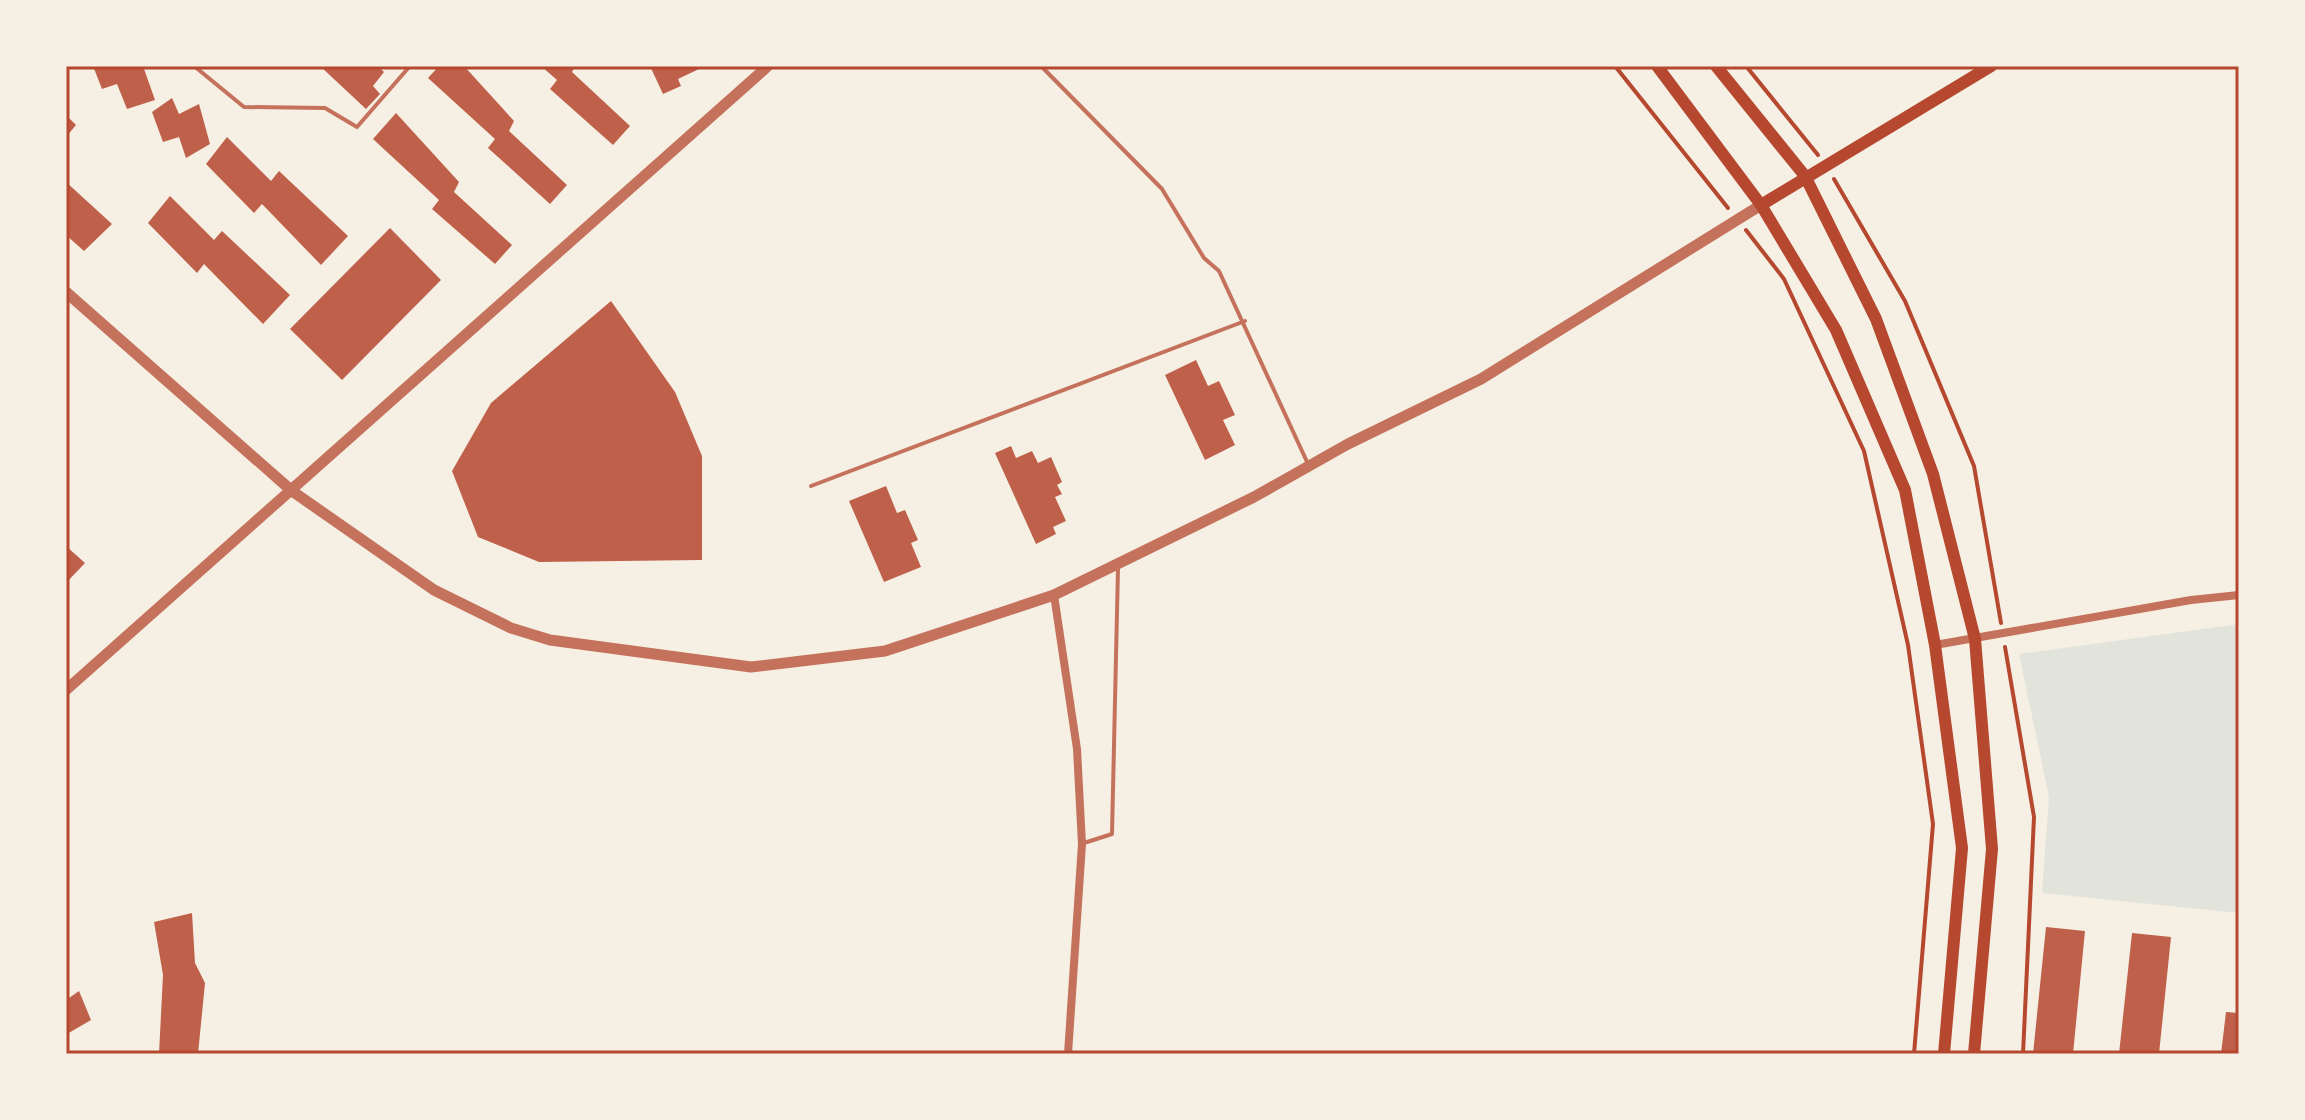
<svg xmlns="http://www.w3.org/2000/svg" width="2305" height="1120" viewBox="0 0 2305 1120" font-family="Helvetica,sans-serif">
<style>
.green{fill:#e2e4dc}
.building{fill:#bf614a}
.lines{fill:none;stroke-linecap:round;stroke-linejoin:round}
.path{stroke:#b5482f;stroke-width:4}
.service{stroke:#c5725c;stroke-width:4}
.minor{stroke:#c5725c;stroke-width:8}
.tertiary{stroke:#c5725c;stroke-width:11}
.secondary{stroke:#b5482f;stroke-width:12}
.neatline{fill:none;stroke:#b5482f;stroke-width:3}
</style>
<rect width="100%" height="100%" fill="#f6efe4"/>
<!-- green -->
<polygon class="green" points="2239,624 2239,913 2042,893 2049,797 2019,654"/>
<!-- building -->
<g class="building">
<polygon points="93,66 143,66 155,100 127,109 117,84 102,89"/>
<polygon points="320,66 378,66 384,72 373,86 380,94 366,109"/>
<polygon points="439,66 464,66 514,121 509,131 567,185 550,204 488,148 495,139 428,78"/>
<polygon points="541,66 575,66 572,72 630,126 613,145 550,89 557,80"/>
<polygon points="650,66 698,66 699,69 678,79 681,86 663,94"/>
<polygon points="172,98 179,114 199,104 210,144 186,158 179,137 163,142 152,112"/>
<polygon points="396,113 459,182 454,192 512,245 495,264 432,209 439,200 373,139"/>
<polygon points="66,115 76,125 66,137"/>
<polygon points="227,137 271,181 279,171 348,236 321,265 262,204 254,213 206,164"/>
<polygon points="66,182 112,224 84,251 66,235"/>
<polygon points="170,196 214,240 222,231 290,295 263,324 204,264 197,273 148,223"/>
<polygon points="390,228 441,280 342,380 290,329"/>
<polygon points="611,301 675,392 702,456 702,560 539,562 478,537 452,471 491,403"/>
<polygon points="1196,360 1208,386 1219,381 1235,415 1223,420 1235,445 1205,460 1165,375"/>
<polygon points="1011,446 1016,458 1032,451 1038,463 1051,457 1062,482 1057,485 1062,494 1055,497 1066,521 1053,527 1056,534 1036,544 995,453"/>
<polygon points="886,486 897,513 905,510 918,540 911,543 921,567 884,582 849,501"/>
<polygon points="66,546 85,563 66,583"/>
<polygon points="192,913 195,963 205,983 198,1054 159,1054 163,975 154,922"/>
<polygon points="2046,927 2085,931 2073,1054 2033,1054"/>
<polygon points="2132,933 2171,937 2159,1054 2119,1054"/>
<polygon points="79,991 91,1020 67,1034 66,1000"/>
<polygon points="2226,1012 2239,1013 2239,1054 2221,1054"/>
</g>
<g class="lines">
<!-- path -->
<g class="path">
<polyline points="1615,66 1728,208"/>
<polyline points="1746,66 1818,155"/>
<polyline points="1834,179 1905,301 1974,466 2001,623"/>
<polyline points="1746,230 1784,279 1864,451 1908,645 1933,824 1914,1054"/>
<polyline points="2005,647 2034,817 2023,1054"/>
</g>
<!-- service -->
<g class="service">
<polyline points="194,66 244,107 325,108 357,127 410,66"/>
<polyline points="1041,66 1162,189 1204,258 1219,271 1308,464"/>
<polyline points="811,486 1245,321"/>
<polyline points="1084,843 1112,834 1118,568"/>
</g>
<!-- minor -->
<g class="minor">
<polyline points="1054,595 1077,749 1082,844 1068,1054"/>
<polyline points="1935,645 2191,600 2239,595"/>
</g>
<!-- tertiary -->
<g class="tertiary">
<polyline points="66,292 292,491 434,590 511,628 550,640 751,667 885,651 1054,595 1254,497 1348,444 1481,379 1761,205"/>
<polyline points="66,690 768,66"/>
</g>
<!-- secondary -->
<g class="secondary">
<polyline points="1657,66 1761,205 1836,330 1905,490 1935,645 1962,848 1944,1054"/>
<polyline points="1716,66 1805,176 1876,319 1933,474 1975,639 1992,849 1974,1054"/>
<polyline points="1761,205 1991,66"/>
</g>
</g>
<!-- border -->
<rect width="2305" height="1120" fill="none" stroke="#f6efe4" stroke-width="136"/>
<rect x="68" y="68" width="2169" height="984" class="neatline"/>
</svg>
